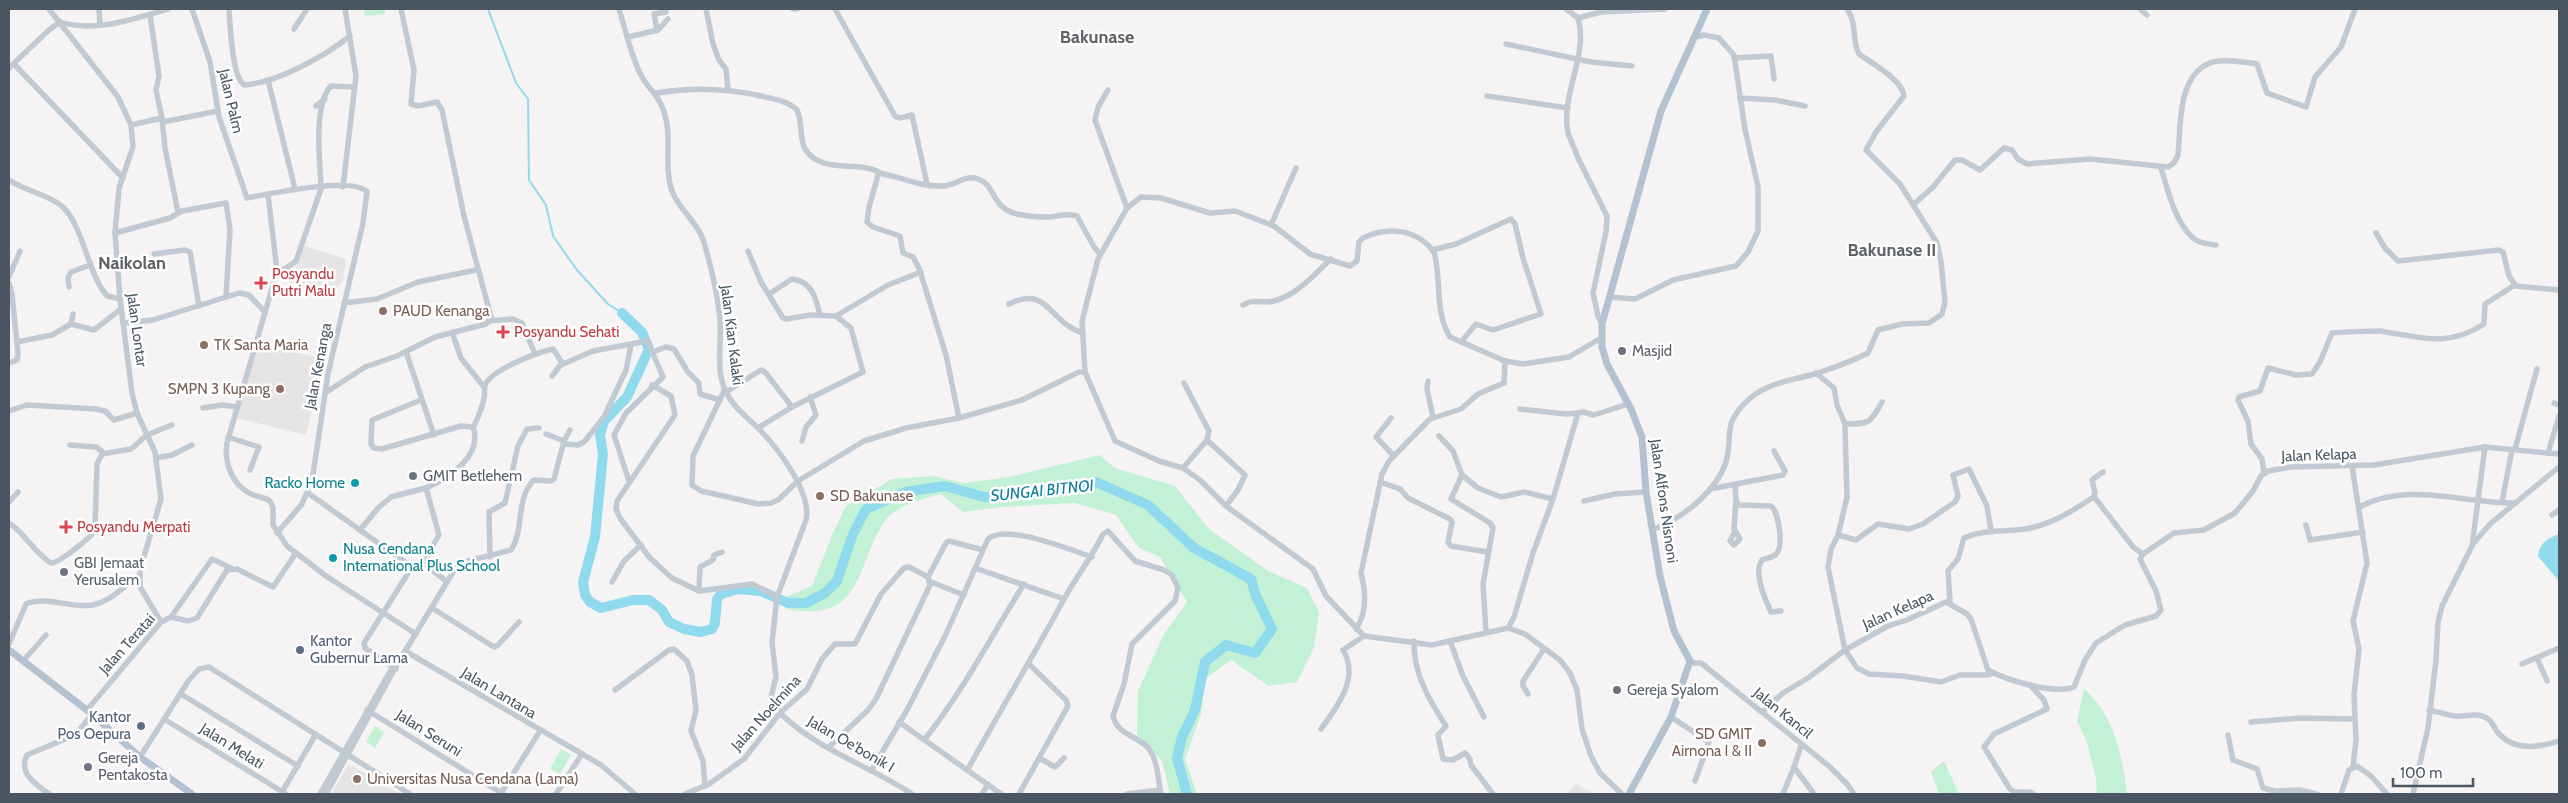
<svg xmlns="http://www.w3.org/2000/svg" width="2568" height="803" viewBox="0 0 2568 803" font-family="Cabin,sans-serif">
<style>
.education{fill:#e6e4e5}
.green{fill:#c3f1d5}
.water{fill:#90daee}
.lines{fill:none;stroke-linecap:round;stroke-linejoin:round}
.stream{stroke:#90daee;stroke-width:2}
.river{stroke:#90daee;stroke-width:10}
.minor{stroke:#c1cad2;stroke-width:5.5}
.major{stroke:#b3c2d1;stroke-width:7}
.health-dot{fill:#e0444e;stroke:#fff;stroke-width:2}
.education-dot{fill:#8d6e63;stroke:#fff;stroke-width:2}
.worship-dot{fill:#6b7280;stroke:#fff;stroke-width:2}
.culture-dot{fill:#0f9aa8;stroke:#fff;stroke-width:2}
.service-dot{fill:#5c6f8a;stroke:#fff;stroke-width:2}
.labels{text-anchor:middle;stroke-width:5;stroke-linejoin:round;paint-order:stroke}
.street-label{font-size:15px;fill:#4a5661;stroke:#fff}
.health-label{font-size:15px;fill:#be3a42;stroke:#fff;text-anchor:start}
.education-label{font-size:15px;fill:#785e54;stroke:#fff;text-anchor:start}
.worship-label{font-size:15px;fill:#5b616d;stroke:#fff;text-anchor:start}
.culture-label{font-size:15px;fill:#0d838f;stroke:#fff;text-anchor:end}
.service-label{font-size:15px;fill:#4e5e75;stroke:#fff;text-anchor:start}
.water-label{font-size:16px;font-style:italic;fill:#0c7c9b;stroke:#fff}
.quarter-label{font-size:18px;font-weight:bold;fill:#5f6368;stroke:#fff}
</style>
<rect width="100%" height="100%" fill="#f5f3f3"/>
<!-- education -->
<g class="education">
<polygon points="304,246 346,259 343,280 333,294 290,282"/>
<polygon points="255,343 324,359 306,435 236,418"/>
<polygon points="349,764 400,794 331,794"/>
<polygon points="1576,783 1593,794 1567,794"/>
</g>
<!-- green -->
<g class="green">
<polygon points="364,9 385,9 385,14 365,16"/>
<path d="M1100,455l15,13 60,18 34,43 59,42 39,17 12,24 -5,35 -17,35 -28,4 -38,-26 -26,19 -4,35 -16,45 12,35h-27l-8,-33 -25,-26 1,-44 26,-57 23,-32 -27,-45 -21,-9 -23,-33 -41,-12 -73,4 -39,5 -22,-18c-17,4 -46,12 -57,28 -30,47 -20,101 -98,87l2,-13 24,-10 21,-53 13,-27 46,-27 41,-3 31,7 45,-6z"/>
<path d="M2084,689c31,27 38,66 43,105h-30l-1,-15 -9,-37 -10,-21z"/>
<polygon points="375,726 384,732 375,748 366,742"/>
<polygon points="561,749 571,755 560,774 550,769"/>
<polygon points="1944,761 1959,794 1939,794 1931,772"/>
</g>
<!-- water -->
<path class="water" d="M2559,534v47l-21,-25c2,-14 9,-17 21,-22z"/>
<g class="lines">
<!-- stream -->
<polyline class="stream" points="488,9 516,83 528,99 529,180 546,205 553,236 577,270 608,304 622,313"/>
<!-- river -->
<polyline class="river" points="622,313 642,332 649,349 627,397 604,421 600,435 603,454 595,537 583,582 585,595 590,602 601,608 633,600 649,600 662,610 669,622 684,629 701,632 712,629 715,623 717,599 721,594 738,589 761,591 788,603 806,603 825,593 837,581 853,534 866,509 905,492 945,486 984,497 996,497 1066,490 1096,482 1148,505 1194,548 1251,579 1256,596 1272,629 1255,653 1226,645 1205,662 1195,710 1182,737 1177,758 1187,794"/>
<!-- minor -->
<g class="minor">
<polyline points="49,9 118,97 131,125 133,147 119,188 115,233 120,299 132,393 137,413 155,452 161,499 140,570 140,587 161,622"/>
<polyline points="99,9 100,25"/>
<path d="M192,9l18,53 9,55 28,81c21,-4 107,-22 120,-6l-4,31 -35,151 -16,107 -10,23 -25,29"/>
<path d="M229,9c1,15 3,68 15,76 33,-2 81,-29 106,-49"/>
<path d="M619,9c7,22 12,48 23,68 8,14 17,18 22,35 9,25 -1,54 8,79 7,19 26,31 32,51 7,25 14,53 16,78 2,23 -5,50 6,72 7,15 21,25 32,36 19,19 54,64 48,92l-29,77 -5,45 4,35 -5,20c4,5 6,13 10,17 37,36 89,52 131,80"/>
<polyline points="706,9 713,44 719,60 726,69 728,89"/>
<polyline points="793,9 797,9"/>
<polyline points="835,9 895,116 900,118 912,115 927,184"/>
<path d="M1566,9l12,9c11,37 -18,77 -10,115l11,27 28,56 -1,16 -13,61 5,23 4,8"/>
<polyline points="2140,9 2147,15"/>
<polyline points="150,15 159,76 156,90 162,118"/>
<polyline points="1578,18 1601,12 1665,9"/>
<path d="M60,22c35,11 74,-3 108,-13"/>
<polyline points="294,29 307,9"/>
<polyline points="657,30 654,14 666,12 666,9"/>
<polyline points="628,37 658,30 668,19"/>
<polyline points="1506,44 1591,62 1632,66"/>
<polyline points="1734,58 1771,56 1774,79"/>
<polyline points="14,64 123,178"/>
<polyline points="9,68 50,29 60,22"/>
<polyline points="268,80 295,189"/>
<polyline points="1108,90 1098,107 1095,120 1127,208"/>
<path d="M657,93c36,-6 68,-5 104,3 13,3 27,5 36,14 6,12 2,28 8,39 17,26 51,11 74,23l-10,35 -2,15 6,5 27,9 3,17 10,4 6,11 27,87 13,63"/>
<polyline points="1487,96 1568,108"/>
<polyline points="1740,98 1775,100 1805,106"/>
<polyline points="316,106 325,99"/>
<polyline points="163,122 218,111"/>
<polyline points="131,125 162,118 165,148 178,212"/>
<path d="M2161,168c7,22 13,51 30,68 6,7 16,8 25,9"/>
<path d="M879,173c22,4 41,14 63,13 15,0 22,-12 36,-7 18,6 13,29 39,35 9,2 20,3 30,3 10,0 21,-5 30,-1l17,31 6,7"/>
<path d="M9,180c16,11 41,15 54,27 21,21 24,65 44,89l13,3"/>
<path d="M321,186c-1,-24 -8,-82 10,-100l24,1"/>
<path d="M322,186l-26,75 -11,8 -8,2 -50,172c-3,20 5,42 24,51 6,3 13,3 19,7l3,7v17l14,21 39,30 90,58"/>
<polyline points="343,187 356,76 345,9"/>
<polyline points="268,194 277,271"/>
<path d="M1914,204l19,-17 22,-27h7l18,10 24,-22 8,2 6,9 9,5 63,-5 78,8 6,-4 4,-8c3,-29 -1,-79 32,-92 12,-5 34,-1 47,1l10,29 39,14 9,-30 26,-30 14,-38"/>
<polyline points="1271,225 1296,168"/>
<polyline points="115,233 170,218 182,211 226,203 230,229 226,297"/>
<polyline points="2376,233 2385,248 2398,261 2499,250 2503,252 2509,276 2516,286 2559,290"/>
<polyline points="1432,250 1456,244 1511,219 1515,224 1523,258 1541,314 1493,330 1476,324 1461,342"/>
<polyline points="748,251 761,282 783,318 786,319 811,315 836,316 888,285 921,272"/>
<polyline points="154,254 185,250 190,252 199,306"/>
<polyline points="9,277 20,251"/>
<polyline points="9,283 12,294 18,353 17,360 9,363"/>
<polyline points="69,287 68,278 71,272 90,265"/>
<path d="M769,294l23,-15c20,2 24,19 28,36"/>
<polyline points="1609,297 1635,299 1673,280 1736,266 1748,252 1758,231 1758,187 1745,129 1734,55 1719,38 1704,35 1695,37"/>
<polyline points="344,303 377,299 418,282 476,270"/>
<path d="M1009,304c39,-20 40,19 74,29"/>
<path d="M1243,305c11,-7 19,-1 31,-4 23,-6 40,-26 57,-42"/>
<polyline points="489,321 513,319 522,323 535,354"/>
<polyline points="123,323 153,320 239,293 249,295 265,312"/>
<polyline points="71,324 94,330 121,309"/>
<polyline points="452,332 461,358 484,387"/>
<polyline points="17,342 52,335 71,324 73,314"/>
<polyline points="406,352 434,435"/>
<polyline points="653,352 666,347 674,349 688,372 699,383 700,394 720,400"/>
<path d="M1085,372l-3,-51 16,-62 29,-51 14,-11 20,1 49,15 25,-2 39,15 36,28 40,12 7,-5 2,-19 4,-4c25,-12 54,-9 71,14 8,28 0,59 16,85l55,24 18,3 46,-7 32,-19"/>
<polyline points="1816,373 1834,388 1837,405 1845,424 1847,497 1838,535 1831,549 1828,567 1845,650 1857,668 1869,674 1903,676 1941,682 1960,675 1986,675 1994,673"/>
<polyline points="552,376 562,363"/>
<polyline points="1428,381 1427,389 1433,417"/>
<polyline points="652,385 671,396 675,415 617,501 616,509 620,518 650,558 672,578 699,591 752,584 777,597"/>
<polyline points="725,389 693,456 692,485 701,491 728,497 758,504 771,503 778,500 798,481 864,441 906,428 959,418 1022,400 1079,372 1085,372 1115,441 1159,461 1183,468 1200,480 1226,506 1313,569 1326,596 1364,636 1432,645 1508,628 1525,634 1560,660 1570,673 1577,690 1582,729 1591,756 1600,773 1622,794"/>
<polyline points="726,392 761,370 765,372 792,407"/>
<polyline points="325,393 365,367 397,356 435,337 486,324 491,317 464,216 442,110 437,102 418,106 411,104 414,70 401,9"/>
<polyline points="421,400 372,420 371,444 374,448 382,449 461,426 473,427"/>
<polyline points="2554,403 2559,405"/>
<polyline points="203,408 222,405 237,407"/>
<polyline points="1520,409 1566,414 1579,413"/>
<polyline points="9,411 27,405 96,409 105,411 114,420 137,413"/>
<polyline points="1391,418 1376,437 1394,456"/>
<path d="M1845,424c24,0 25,0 37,-22"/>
<polyline points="758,428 792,407 863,372 851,328 836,316"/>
<polyline points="546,434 564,441"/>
<polyline points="1439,436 1453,451 1462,475 1478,488 1501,497 1524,492 1553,499"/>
<polyline points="228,437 259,447 250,470"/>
<polyline points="1207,440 1245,475 1238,490 1226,506"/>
<polyline points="802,441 806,427 816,415 810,397"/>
<polyline points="564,444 578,445 584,442 604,417 626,370 631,345"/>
<polyline points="70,445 96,447 104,453"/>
<polyline points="2515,449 2537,369"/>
<polyline points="2548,453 2559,416"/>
<polyline points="156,458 172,455 192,445"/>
<polyline points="2352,466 2367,563 2353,621 2359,649 2354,695 2356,740 2353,767"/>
<polyline points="1183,468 1207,440 1209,431 1184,383"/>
<path d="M2264,473l-2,-14 -11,-15 -3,-23 -10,-21 1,-3 21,-6 8,-23 28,7 16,-1 8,-12 12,-29c9,-1 38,-2 47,-2 39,5 67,18 105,-7l1,-20 30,-19"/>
<polyline points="1462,475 1451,499 1490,523 1493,528 1483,584 1486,632"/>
<polyline points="629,481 614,435 626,413 663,377 647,340"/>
<polyline points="1380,482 1400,489 1408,498 1450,519 1452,522 1448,542 1451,546 1487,552"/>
<path d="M1735,485l1,16 3,4 32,1c8,6 13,41 5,48 -3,4 -10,4 -14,6 -9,13 3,39 9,52l10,-1"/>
<path d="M426,488c24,-11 57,-32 47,-61 4,-5 10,-23 11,-29 1,-4 0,-8 1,-12 3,-15 53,-34 68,-37l10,15 30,-13 49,-9"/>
<polyline points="1710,489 1783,475 1785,471 1774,451"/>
<polyline points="308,493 412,567"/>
<polyline points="2093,498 2095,493 2092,480 2103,472"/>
<polyline points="1584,501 1615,494 1646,492"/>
<polyline points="9,502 18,492"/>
<polyline points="2502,502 2512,450"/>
<path d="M2359,507c51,-26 104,-3 157,-4"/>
<polyline points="2552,515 2559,510"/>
<path d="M9,523c16,10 24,29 42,40 8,0 41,-26 44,-33l2,-66 5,-10 29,-5 16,-14 25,-10"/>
<polyline points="2306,525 2310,540 2363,532"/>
<polyline points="360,530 378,508 391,497 426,488 439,535 423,563"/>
<path d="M1652,530c30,-11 67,-40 75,-72 5,-24 -3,-32 16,-53 21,-23 48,-24 75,-32 18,-6 34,-12 50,-20l10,-23 24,-6 27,-1 13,-9 3,-12 -4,-40 -4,-19 -37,-59 -34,-34 10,-18 28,-36c-1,-16 -33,-33 -45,-42 -8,-14 -1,-30 -12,-45"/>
<polyline points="1735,531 1730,541 1734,545 1740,539 1734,529 1736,501"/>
<polyline points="1838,535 1856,540 1878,524 1909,529 1923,524 1955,502 1958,496 1953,475 1969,469 1987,506 1991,530"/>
<polyline points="2472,546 2485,447"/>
<polyline points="490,557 489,512 505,503 518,446 527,429 539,428"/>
<polyline points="975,568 1064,599"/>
<polyline points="612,582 624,561 641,545"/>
<polyline points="931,582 964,595"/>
<polyline points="699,591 700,567 713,560 714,555 722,552"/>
<path d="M1950,603l-2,-32 10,-12 6,-21c21,-9 40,-6 61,-9 25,-4 46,-17 67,-31h3l38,49 10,7"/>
<polyline points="432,608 494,647 498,645 519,622"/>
<polyline points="171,617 212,559 231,568"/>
<polyline points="1508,628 1514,617 1533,553 1553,499 1578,413 1583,412 1594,415 1628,404"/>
<path d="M1356,629c11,-16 10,-37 5,-56l21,-99 7,-13 41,-42 31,-10 17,-15 26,-11 1,-22"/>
<path d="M1414,641c-1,32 15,59 32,85l-8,9 5,24 10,1 12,-7 5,6 1,6 22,29"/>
<polyline points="1450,641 1463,676 1484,717"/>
<path d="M9,644l17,-40c21,-9 46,5 67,1 19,-4 30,-19 46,-29"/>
<polyline points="405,651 601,765 635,794"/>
<polyline points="2537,658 2547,681"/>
<polyline points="23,661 46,635"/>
<polyline points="1690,663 1701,663 1830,767 1848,785 1854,794"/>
<polyline points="2522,664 2559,648"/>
<polyline points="396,669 365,648 364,643 412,567 418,569 423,563 446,581"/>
<polyline points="2030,685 2044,700 2047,709 1994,734 1984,747 2010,789 2015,792 2030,792 2033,794"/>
<polyline points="615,690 669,650 674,649 687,661 692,675 696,710 691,731 703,761 705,786"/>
<polyline points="181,694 298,766"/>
<polyline points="1528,694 1523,686 1523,681 1544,649"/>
<polyline points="87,710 161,622 171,617 188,621 197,618 227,570 237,569 273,587 296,553"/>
<polyline points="367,710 503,794"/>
<path d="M2429,710c9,2 18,5 26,6 9,1 19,-3 27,0 11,3 11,12 18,19 16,16 41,12 59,6"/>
<path d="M1763,711l20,-18 25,-15 37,-28 43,-24 19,-6 39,-18 21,12 4,5 17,51c19,10 65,25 86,17l11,-27 11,-17 29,-18 31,-9 5,-6 -5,-19 -16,-32 3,-5 31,-21 30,-3 31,-17 18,-22 8,-15 7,-5 23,-4 83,-2 111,-18 74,7"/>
<polyline points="1671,717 1709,742 1695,781"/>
<polyline points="164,719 286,794"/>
<polyline points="899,722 1001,794"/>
<polyline points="2251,722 2300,718 2354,719"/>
<path d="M1321,729c16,-22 39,-51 22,-79l21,-14"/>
<polyline points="2228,735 2233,760 2257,769 2263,788 2275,791 2299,790 2317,794"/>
<path d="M925,739c40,-51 65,-101 99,-155"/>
<polyline points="1801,746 1794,767 1814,794"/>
<polyline points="828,748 868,710 876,699 930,585 928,577 946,543 949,541 983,550"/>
<polyline points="140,757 189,680 199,669 209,667 410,794"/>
<polyline points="1041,759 1055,767 1064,758"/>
<path d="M968,769c31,-57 65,-112 96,-170 12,-22 28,-42 39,-65l5,-3 27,30 29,9 8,5 6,13 -3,13 -43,43 -8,40 -11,32c5,20 25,19 36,33 9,12 9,31 12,45"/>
<path d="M871,771l36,-61 39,-76 42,-95c19,-16 82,11 104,18"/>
<polyline points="282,792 316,734"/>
<polyline points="501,793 540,731"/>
<path d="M49,794c-14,-10 -31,-21 -22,-39l43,-18 9,-6 13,-17"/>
<polyline points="320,794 392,668"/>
<path d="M326,794l73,-133 56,-92 5,-6 51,-13c14,-21 4,-52 23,-70l17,1 3,-2 10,-38 6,-11"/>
<polyline points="556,794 582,754"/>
<polyline points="685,794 709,784 744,759 780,713 807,689 822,659 835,644 855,644 881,594 904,568 909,567 928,577"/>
<polyline points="982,794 988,784"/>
<polyline points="1019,794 1068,706 1066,700 1029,664"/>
<polyline points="1127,794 1160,790"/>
<polyline points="1783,794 1794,767"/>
<polyline points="2341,794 2349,770 2357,766 2371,776 2387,794"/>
<polyline points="2413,794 2428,728 2436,660 2438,622 2442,606 2473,544 2490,524 2559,467"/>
</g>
<!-- major -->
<g class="major">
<polyline points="9,650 92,714 140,757 192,794"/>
<polyline points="1629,794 1671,717 1690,661 1674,631 1660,576 1646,492 1642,437 1631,409 1607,364 1602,347 1602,324 1661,111 1707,9"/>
</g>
</g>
<!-- markers -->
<g class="health-dot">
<path d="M258.5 275.5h5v5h5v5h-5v5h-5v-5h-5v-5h5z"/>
<path d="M500.5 324.5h5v5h5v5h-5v5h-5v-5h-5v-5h5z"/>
<path d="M63.5 519.5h5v5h5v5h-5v5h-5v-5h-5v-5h5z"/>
</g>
<g class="education-dot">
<circle cx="383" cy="311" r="5"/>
<circle cx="204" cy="345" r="5"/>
<circle cx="280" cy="389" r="5"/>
<circle cx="820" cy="496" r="5"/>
<circle cx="1762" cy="743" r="5"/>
<circle cx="357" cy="779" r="5"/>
</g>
<g class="worship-dot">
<circle cx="1622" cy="351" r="5"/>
<circle cx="413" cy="476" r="5"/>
<circle cx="64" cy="572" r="5"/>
<circle cx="1617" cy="690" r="5"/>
<circle cx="88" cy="767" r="5"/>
</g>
<g class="culture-dot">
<circle cx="355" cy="483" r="5"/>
<circle cx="333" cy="558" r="5"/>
</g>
<g class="service-dot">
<circle cx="300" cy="650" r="5"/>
<circle cx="141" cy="726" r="5"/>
</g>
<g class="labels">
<!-- street labels -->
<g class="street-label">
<text transform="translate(231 101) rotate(77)" y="5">Jalan Palm</text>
<text transform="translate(137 330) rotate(82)" y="5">Jalan Lontar</text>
<text transform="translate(732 335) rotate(83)" y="5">Jalan Kian Kalaki</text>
<text transform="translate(318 366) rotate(-79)" y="5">Jalan Kenanga</text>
<text transform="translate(2319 455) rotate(-2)" y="5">Jalan Kelapa</text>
<text transform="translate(1664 501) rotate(82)" y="5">Jalan Alfons Nisnoni</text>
<text transform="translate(1898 610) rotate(-24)" y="5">Jalan Kelapa</text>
<text transform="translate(127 644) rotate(-48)" y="5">Jalan Teratai</text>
<text transform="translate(499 693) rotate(31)" y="5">Jalan Lantana</text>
<text transform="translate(766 713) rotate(-48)" y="5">Jalan Noelmina</text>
<text transform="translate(1783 713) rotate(39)" y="5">Jalan Kancil</text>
<text transform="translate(429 733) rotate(32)" y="5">Jalan Seruni</text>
<text transform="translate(851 744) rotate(30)" y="5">Jalan Oe'bonik I</text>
<text transform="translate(232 746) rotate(32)" y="5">Jalan Melati</text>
</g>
<!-- health labels -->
<g class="health-label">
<text x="272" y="279">Posyandu<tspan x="272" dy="17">Putri Malu</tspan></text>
<text x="514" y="337">Posyandu Sehati</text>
<text x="77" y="532">Posyandu Merpati</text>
</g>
<!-- education labels -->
<g class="education-label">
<text x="393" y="316">PAUD Kenanga</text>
<text x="214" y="350">TK Santa Maria</text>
<text x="270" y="394" text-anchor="end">SMPN 3 Kupang</text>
<text x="830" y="501">SD Bakunase</text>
<text x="1752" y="739" text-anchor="end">SD GMIT<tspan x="1752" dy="17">Airnona I &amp; II</tspan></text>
<text x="367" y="784">Universitas Nusa Cendana (Lama)</text>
</g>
<!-- worship labels -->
<g class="worship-label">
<text x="1632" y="356">Masjid</text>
<text x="423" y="481">GMIT Betlehem</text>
<text x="74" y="568">GBI Jemaat<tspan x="74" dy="17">Yerusalem</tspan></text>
<text x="1627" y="695">Gereja Syalom</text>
<text x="98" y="763">Gereja<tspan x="98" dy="17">Pentakosta</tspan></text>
</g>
<!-- culture labels -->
<g class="culture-label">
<text x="345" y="488">Racko Home</text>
<text x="343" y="554" text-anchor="start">Nusa Cendana<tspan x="343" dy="17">International Plus School</tspan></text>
</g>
<!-- service labels -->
<g class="service-label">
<text x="310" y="646">Kantor<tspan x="310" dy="17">Gubernur Lama</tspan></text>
<text x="131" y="722" text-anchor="end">Kantor<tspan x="131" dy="17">Pos Oepura</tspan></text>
</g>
<!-- water labels -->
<g class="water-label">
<text transform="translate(1042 490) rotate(-6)" y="6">SUNGAI BITNOI</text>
</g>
<!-- quarter labels -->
<g class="quarter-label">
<text x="1097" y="43">Bakunase</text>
<text x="1892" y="256">Bakunase II</text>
<text x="132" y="269">Naikolan</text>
</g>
</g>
<!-- border -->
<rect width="2568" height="803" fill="none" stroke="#4a5661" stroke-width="20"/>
<!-- scale -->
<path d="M2393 778v8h80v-8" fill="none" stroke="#4a5661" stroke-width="2.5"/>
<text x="2400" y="778" font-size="15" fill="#4a5661" stroke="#ffffff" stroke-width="4" paint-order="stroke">100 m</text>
</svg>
